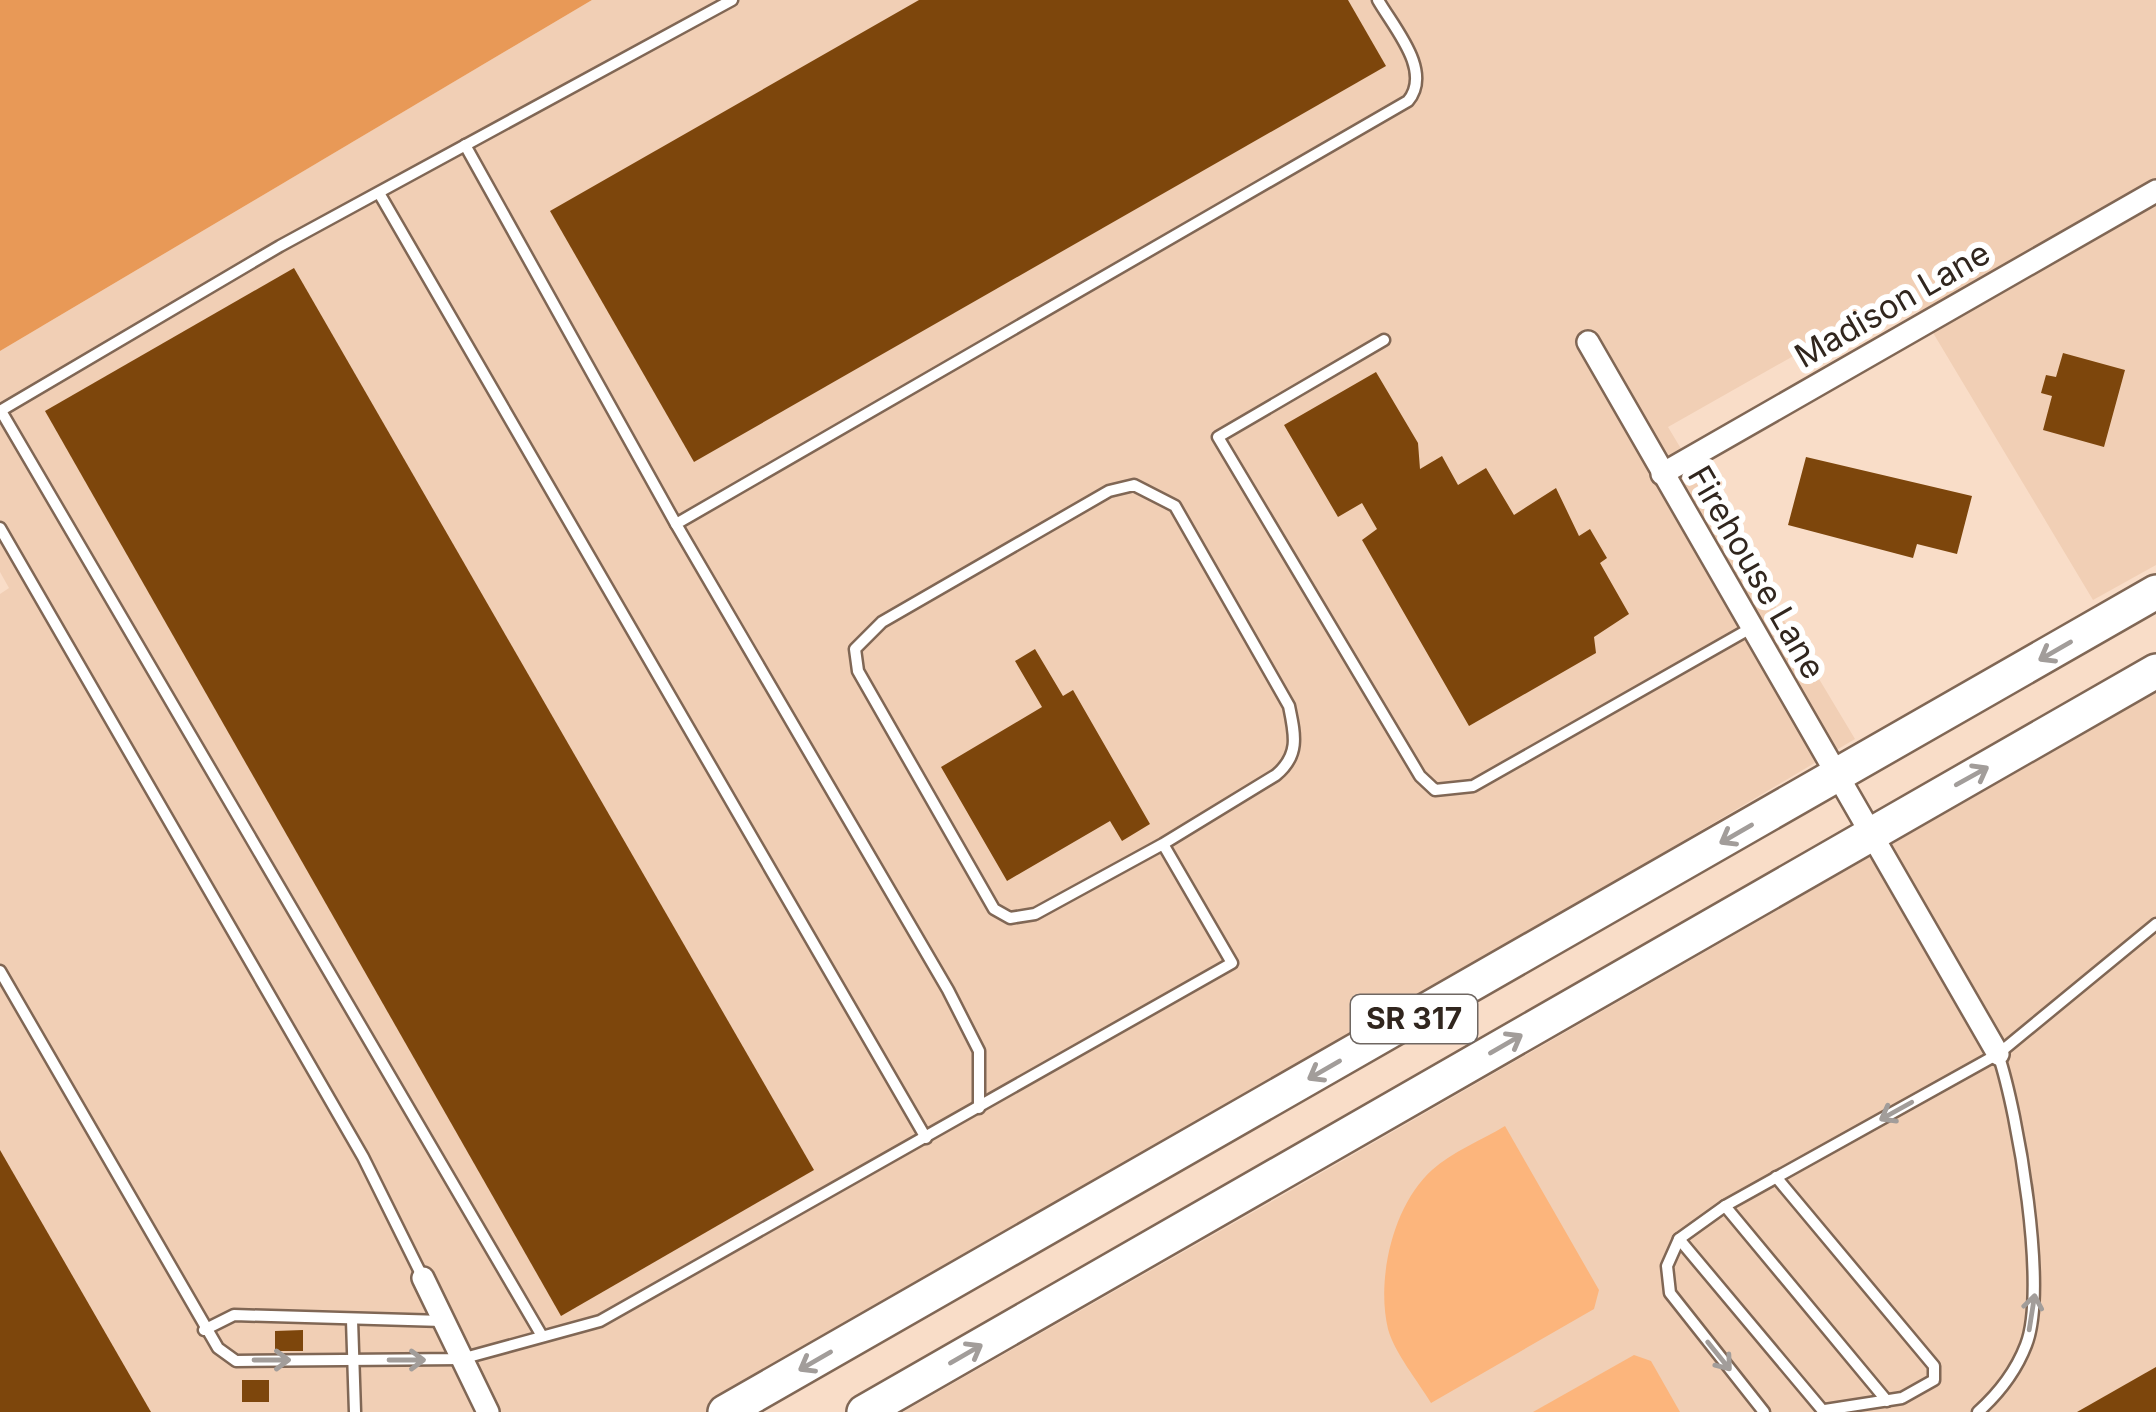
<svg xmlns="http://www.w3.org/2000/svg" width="2156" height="1412" viewBox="0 0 2156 1412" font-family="Inter,sans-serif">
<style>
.built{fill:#f1cfb5}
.green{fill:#fcb57c}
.forest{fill:#e89957}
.building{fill:#7d460c}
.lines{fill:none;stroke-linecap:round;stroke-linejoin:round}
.service-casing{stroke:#806755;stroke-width:15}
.minor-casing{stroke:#806755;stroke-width:26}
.primary-casing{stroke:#806755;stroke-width:38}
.service{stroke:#fff;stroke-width:10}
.minor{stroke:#fff;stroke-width:21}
.primary{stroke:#fff;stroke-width:33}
.oneway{stroke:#a29d9a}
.labels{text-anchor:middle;stroke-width:12;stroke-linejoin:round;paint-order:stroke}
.shield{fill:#fff;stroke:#6f6762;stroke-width:3}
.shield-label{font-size:30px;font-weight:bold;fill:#31261e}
.street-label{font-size:33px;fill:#31261e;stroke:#fff}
</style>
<rect width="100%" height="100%" fill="#f9ddc8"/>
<!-- built -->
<g class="built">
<polygon points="592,0 2156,0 2156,565 2093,600 1908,291 1668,427 1855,739 720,1412 0,1412 0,594 9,588 0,572 0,351"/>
<polygon points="2156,692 2156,1412 903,1412 1278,1198"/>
</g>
<!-- green -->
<g class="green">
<path d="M1505,1126l94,164 -5,19 -163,94c-13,-22 -36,-49 -43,-74 -12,-50 5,-124 44,-159 20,-18 50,-30 73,-44z"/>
<polygon points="1634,1355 1651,1361 1680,1412 1533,1412"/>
</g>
<!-- forest -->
<polygon class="forest" points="0,0 592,0 0,351"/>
<!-- building -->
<g class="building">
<polygon points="919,0 1348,0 1386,66 694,462 550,211"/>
<polygon points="294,268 814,1170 561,1316 45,411"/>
<polygon points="2063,353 2125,370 2104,447 2043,430 2052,396 2041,393 2046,375 2056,377"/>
<polygon points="1376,372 1418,443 1420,469 1442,456 1458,485 1486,468 1514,515 1556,488 1579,536 1590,529 1607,558 1600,563 1629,614 1594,637 1596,653 1469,726 1362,540 1377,529 1362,503 1338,517 1284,425"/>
<polygon points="1806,457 1972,496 1957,554 1917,544 1913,558 1788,525"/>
<polygon points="1035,649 1063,696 1073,690 1150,824 1122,841 1110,821 1007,881 941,767 1042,707 1015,661"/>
<polygon points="0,1150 151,1412 0,1412"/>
<polygon points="303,1330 303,1351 275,1351 275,1331"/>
<polygon points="2156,1367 2156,1412 2077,1412"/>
<rect x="242" y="1380" width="27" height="22"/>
</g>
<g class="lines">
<defs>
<g id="service">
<polyline points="465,145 676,524"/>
<polyline points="379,193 926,1138"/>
<polyline points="1384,340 1218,437 1420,776 1435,790 1473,786 1751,628"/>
<polyline points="0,411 280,246 732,0"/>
<polyline points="1,411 542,1336"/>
<polyline points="0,528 363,1157 423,1278"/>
<path d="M0,971l218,377 18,13 225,-2 139,-38 632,-358 -69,-119 -128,70 -25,4 -16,-9 -136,-238 -3,-22 27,-27 227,-131 25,-6 41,21 114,200c6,29 11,49 -13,69l-113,69"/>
<path d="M979,1108v-57l-31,-61 -272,-466 732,-423c25,-30 -14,-73 -30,-101"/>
<polyline points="1776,1177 1934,1366 1934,1380 1902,1398 1825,1410"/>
<polyline points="1725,1206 1887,1401"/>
<polyline points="1679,1239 1824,1412"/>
<polyline points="352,1320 355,1412"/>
<polyline points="204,1330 234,1315 443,1321"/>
<polyline points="1764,1412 1670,1293 1667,1266 1679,1239 1725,1206 1998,1054 2156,924"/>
<path d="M1978,1412c20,-18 38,-41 48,-67 22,-56 -8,-232 -28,-291"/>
</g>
<g id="minor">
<polyline points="1588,342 1998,1054"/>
<polyline points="1662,474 2156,191"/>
<polyline points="423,1278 488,1412"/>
</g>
<g id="primary">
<polyline points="725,1412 2156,592"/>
<polyline points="864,1412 2156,671"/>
</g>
</defs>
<!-- service casing -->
<use href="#service" class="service-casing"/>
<!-- minor casing -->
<use href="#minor" class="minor-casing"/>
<!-- primary casing -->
<use href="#primary" class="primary-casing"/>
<!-- service -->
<use href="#service" class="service"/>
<!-- minor -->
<use href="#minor" class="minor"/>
<!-- primary -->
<use href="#primary" class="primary"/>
</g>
<!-- one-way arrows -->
<defs><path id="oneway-shaft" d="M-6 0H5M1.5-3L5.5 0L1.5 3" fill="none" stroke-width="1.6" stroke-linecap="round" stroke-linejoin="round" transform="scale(3)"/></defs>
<g class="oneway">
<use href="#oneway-shaft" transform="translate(2055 651) rotate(150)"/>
<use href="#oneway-shaft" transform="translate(1972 776) rotate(-29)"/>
<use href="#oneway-shaft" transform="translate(1736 834) rotate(150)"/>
<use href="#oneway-shaft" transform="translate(1506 1044) rotate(-30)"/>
<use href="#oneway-shaft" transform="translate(1324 1070) rotate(150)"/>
<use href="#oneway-shaft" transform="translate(1896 1111) rotate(151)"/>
<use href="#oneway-shaft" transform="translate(2032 1312) rotate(-81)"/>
<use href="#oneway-shaft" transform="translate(966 1354) rotate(-30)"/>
<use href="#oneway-shaft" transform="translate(1719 1356) rotate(51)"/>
<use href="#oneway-shaft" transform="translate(272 1360)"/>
<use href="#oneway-shaft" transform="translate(407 1360)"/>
<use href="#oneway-shaft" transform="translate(815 1361) rotate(150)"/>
</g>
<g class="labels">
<!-- shield labels -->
<rect class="shield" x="1351" y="995" width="126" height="48" rx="9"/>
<g class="shield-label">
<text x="1414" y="1029">SR 317</text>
</g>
<!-- street labels -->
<g class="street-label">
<text transform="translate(1892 304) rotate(-30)" y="12">Madison Lane</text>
<text transform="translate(1757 572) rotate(60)" y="12">Firehouse Lane</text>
</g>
</g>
</svg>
